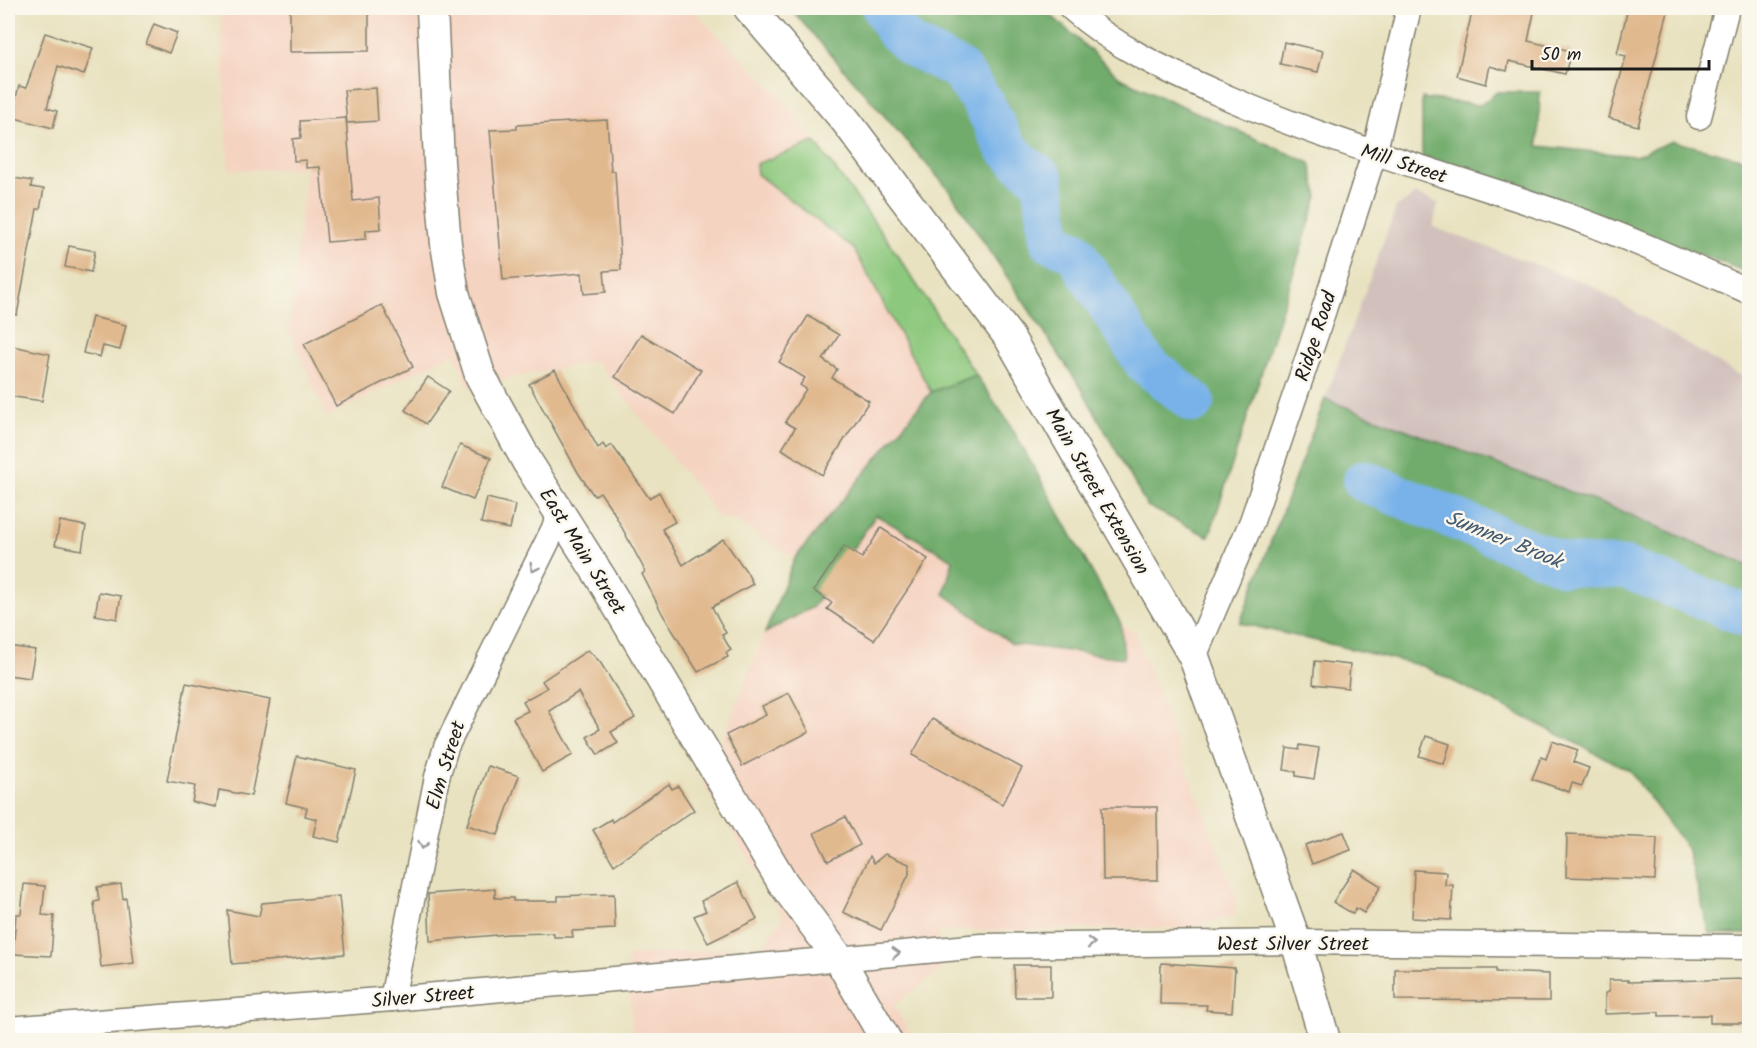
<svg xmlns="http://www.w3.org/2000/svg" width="1757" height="1048" viewBox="0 0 1757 1048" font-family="Kalam,sans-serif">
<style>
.built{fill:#f5d3c1}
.industrial{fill:#d1c0bc}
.green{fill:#8cc87d;stroke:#54724c;stroke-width:1.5}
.forest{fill:#71ac6c;stroke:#466444;stroke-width:1.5}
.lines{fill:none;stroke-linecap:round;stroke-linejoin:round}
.river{stroke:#78b2e9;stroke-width:42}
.building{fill:#e1b98f}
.minor-casing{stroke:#827f6e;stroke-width:27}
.major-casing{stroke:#827f6e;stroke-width:33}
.minor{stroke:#fff;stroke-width:24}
.major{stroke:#fff;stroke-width:30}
.oneway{stroke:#999}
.labels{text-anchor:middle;stroke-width:5;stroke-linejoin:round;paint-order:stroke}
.street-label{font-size:20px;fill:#1c1c1c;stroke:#fbf7ec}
.water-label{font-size:21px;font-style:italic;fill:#41586e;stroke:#fbf7ec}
</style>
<rect width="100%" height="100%" fill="#fbf7ec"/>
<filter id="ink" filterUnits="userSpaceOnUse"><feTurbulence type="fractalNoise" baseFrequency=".0167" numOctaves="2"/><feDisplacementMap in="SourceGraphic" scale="12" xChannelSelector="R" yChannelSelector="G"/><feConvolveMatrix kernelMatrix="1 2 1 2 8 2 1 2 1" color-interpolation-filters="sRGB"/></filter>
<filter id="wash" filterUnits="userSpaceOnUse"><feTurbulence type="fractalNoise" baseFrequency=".008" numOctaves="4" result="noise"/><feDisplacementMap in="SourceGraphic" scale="24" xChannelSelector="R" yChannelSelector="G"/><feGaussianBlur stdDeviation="1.35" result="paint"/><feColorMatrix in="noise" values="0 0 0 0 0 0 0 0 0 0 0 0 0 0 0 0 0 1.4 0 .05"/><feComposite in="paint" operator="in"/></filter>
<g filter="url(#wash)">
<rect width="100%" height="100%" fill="#e8e2c0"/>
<!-- built -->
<g class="built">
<polygon points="220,8 690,8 777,93 815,142 756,164 757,174 854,249 931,392 795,558 733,519 720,518 596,361 468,387 454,353 327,417 289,331 306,168 229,170"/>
<polygon points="876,515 1124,658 1121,624 1134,632 1236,896 1235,916 1186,928 939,931 940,971 894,1005 913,1040 633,1040 627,956 764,946 783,917 704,785 765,633 813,607"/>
</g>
<!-- industrial -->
<polygon class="industrial" points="1416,194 1438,203 1433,227 1589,284 1738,375 1749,374 1749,566 1621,511 1325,399 1396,208"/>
<!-- green -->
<polygon class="green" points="815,142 886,238 976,375 931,392 854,249 757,174 756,164"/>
<!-- forest -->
<g class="forest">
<polygon points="790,8 1043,8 1122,79 1310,163 1318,196 1209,537 1147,506 1081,388 950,191"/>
<polygon points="1497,92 1540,92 1538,146 1635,156 1672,141 1749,160 1749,273 1602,217 1422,159 1422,98 1480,105"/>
<polygon points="976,375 1009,423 1121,624 1124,658 1012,644 944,594 953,560 876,515 813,607 765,633 795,558 931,392"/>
<polygon points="1325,399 1621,511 1749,566 1749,934 1710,934 1687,848 1629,770 1423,666 1240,623"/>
</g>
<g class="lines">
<!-- river -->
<g class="river">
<polyline points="883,8 895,30 912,46 959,69 984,104 1005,146 1025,166 1043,179 1051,242 1074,251 1145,363 1194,402"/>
<polyline points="1364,481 1565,565 1626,568 1750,617"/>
</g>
</g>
<g id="blocks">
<!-- building -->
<g class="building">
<polygon points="290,8 369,8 369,51 290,52"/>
<polygon points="1473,8 1535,8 1528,41 1571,51 1565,74 1509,61 1507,71 1490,66 1486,84 1457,76"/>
<polygon points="1628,8 1669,8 1638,126 1609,118 1626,56 1617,54"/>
<polygon points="154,24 177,33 169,53 146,44"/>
<polygon points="45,33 93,48 84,75 58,66 47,108 57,111 53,128 11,117 19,86 26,88"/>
<polygon points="1284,42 1323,51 1318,72 1280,64"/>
<polygon points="376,88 378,121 347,123 344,90"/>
<polygon points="346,118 353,201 379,198 381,229 366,230 366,239 327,242 320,167 306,168 306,160 294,161 293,139 301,138 300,121"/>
<polygon points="607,120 611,171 615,171 621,270 604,271 606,292 584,294 582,273 503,280 490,130 517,129 517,125"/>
<polygon points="8,177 32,181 31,187 44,189 40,209 37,209 17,315 8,314"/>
<polygon points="69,246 95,251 91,272 65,267"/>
<polygon points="382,305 413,367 336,406 304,344"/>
<polygon points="808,316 839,335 823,360 837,369 832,378 869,401 822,475 782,449 795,428 785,422 806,389 800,385 805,378 779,362"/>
<polygon points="92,317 126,325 120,350 103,346 100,357 83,353"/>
<polygon points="641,334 701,370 675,414 615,377"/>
<polygon points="8,345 50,354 42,401 8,396"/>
<polygon points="555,370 598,448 603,444 606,449 612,445 649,498 659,492 675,522 662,529 683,565 723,539 746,571 753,584 712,607 726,633 722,635 731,650 726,653 728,657 698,672 663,615 642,574 645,572 643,567 613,511 600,492 594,496 579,474 529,384"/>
<polygon points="428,377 449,391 426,424 405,410"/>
<polygon points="460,445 491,458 473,500 442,487"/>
<polygon points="487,498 515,505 510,529 481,523"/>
<polygon points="60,521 86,526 82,550 55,545"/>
<polygon points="881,528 928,559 874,640 827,609 832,603 814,591 844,546 862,558"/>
<polygon points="99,592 121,596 117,619 95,615"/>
<polygon points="8,646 35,650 30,678 8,675"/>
<polygon points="588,650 600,662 635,718 611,732 618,743 598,755 587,737 600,729 578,692 549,711 573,755 542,772 513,718 528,711 523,701 547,688 542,681"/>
<polygon points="1315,661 1350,665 1348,688 1313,684"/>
<polygon points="186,683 270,700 251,796 219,790 216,807 192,802 195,786 167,781"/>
<polygon points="789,693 809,732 742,766 726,735 766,715 762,706"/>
<polygon points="932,719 1022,768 1002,804 912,755"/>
<polygon points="1426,736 1450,744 1444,764 1419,756"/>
<polygon points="1552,741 1578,750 1573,762 1589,768 1582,786 1572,783 1569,792 1532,779 1541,757 1546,759"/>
<polygon points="1300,745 1319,748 1314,779 1296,776 1296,772 1284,770 1287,748 1299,750"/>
<polygon points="297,756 356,770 339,842 313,836 317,819 305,816 307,808 286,803"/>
<polygon points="488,766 519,776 498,835 467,825"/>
<polygon points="669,784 672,789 678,786 694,810 614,865 593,830 611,819 612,822"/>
<polygon points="1102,807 1157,807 1158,880 1103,880"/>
<polygon points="845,817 860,845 828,861 814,833"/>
<polygon points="1344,832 1351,850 1312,864 1305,845"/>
<polygon points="1567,834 1657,838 1655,880 1566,877"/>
<polygon points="885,854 909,864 909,874 881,930 843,912 870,856 874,863"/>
<polygon points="1354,869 1381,886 1364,913 1356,908 1353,914 1333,902"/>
<polygon points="1414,870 1446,872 1445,885 1453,885 1451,920 1412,918"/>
<polygon points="738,882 757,919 708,943 694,916 706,911 701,901"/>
<polygon points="24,884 45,886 42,915 54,916 51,956 13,954 16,914 21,914"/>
<polygon points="121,884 123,899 126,898 134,963 101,967 94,902 99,901 97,887"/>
<polygon points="495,889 495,898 513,898 513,901 558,901 558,896 614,894 615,929 572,931 573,937 554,937 554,933 508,934 430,941 428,894"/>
<polygon points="339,896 345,954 232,964 227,910 259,916 262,903"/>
<polygon points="1161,963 1235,968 1232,1012 1206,1010 1207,1005 1160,1004"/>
<polygon points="1014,965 1051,965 1051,997 1015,997"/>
<polygon points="1395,969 1496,969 1496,972 1549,974 1549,1001 1395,1000"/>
<polygon points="1745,979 1746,1023 1710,1023 1710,1015 1659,1016 1659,1012 1605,1014 1605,993 1609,992 1609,980 1628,980 1628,982"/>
</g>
</g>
</g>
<g filter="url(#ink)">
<use href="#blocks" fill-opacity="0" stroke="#827f6e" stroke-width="1.5"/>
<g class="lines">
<defs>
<g id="minor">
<path d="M1071,8c43,38 92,61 144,84 114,51 233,82 351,123 62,22 123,50 184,77"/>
<polyline points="1699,117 1727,8"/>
<polyline points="1194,657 1252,521 1317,331 1374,154 1409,8"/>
<polyline points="392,999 437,777 446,747 560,516"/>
<polyline points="8,1029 392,999 981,946 1296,942 1750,947"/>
</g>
<g id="major">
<polyline points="432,8 439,162 446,244 454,293 480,375 528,463 601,578 783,883 838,957 886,1040"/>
<polyline points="749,8 846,121 1009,337 1194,657 1296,942 1325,1040"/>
</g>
</defs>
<!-- minor casing -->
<use href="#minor" class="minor-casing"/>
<!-- major casing -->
<use href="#major" class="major-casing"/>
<!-- minor -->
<use href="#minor" class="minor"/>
<!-- major -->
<use href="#major" class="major"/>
</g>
<!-- one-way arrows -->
<defs><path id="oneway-chevron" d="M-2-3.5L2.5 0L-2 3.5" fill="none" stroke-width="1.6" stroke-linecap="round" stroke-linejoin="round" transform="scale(1.5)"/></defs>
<g class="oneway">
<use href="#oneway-chevron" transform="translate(534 568) rotate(117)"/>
<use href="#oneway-chevron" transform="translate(423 845) rotate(101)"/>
<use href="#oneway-chevron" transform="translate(1091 943) rotate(-1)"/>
<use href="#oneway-chevron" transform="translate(896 953) rotate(-4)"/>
</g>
</g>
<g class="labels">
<!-- street labels -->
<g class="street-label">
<text transform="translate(1404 163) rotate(18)" y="7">Mill Street</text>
<text transform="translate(1315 336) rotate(-72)" y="7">Ridge Road</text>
<text transform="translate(1098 491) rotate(60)" y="7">Main Street Extension</text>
<text transform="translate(583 551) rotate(58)" y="7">East Main Street</text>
<text transform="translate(445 765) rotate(-73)" y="7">Elm Street</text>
<text x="1293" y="950">West Silver Street</text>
<text transform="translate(423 996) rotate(-5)" y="7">Silver Street</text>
</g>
<!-- water labels -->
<g class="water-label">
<text transform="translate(1504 539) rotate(22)" y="7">Sumner Brook</text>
</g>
</g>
<!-- margin -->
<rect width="1757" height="1048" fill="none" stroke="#fbf7ec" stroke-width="30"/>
<!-- scale -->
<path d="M1532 60v9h177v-9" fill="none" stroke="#1c1c1c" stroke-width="3"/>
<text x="1541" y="60" font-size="18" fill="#1c1c1c" stroke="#fbf7ec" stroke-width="4.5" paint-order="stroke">50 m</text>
</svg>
